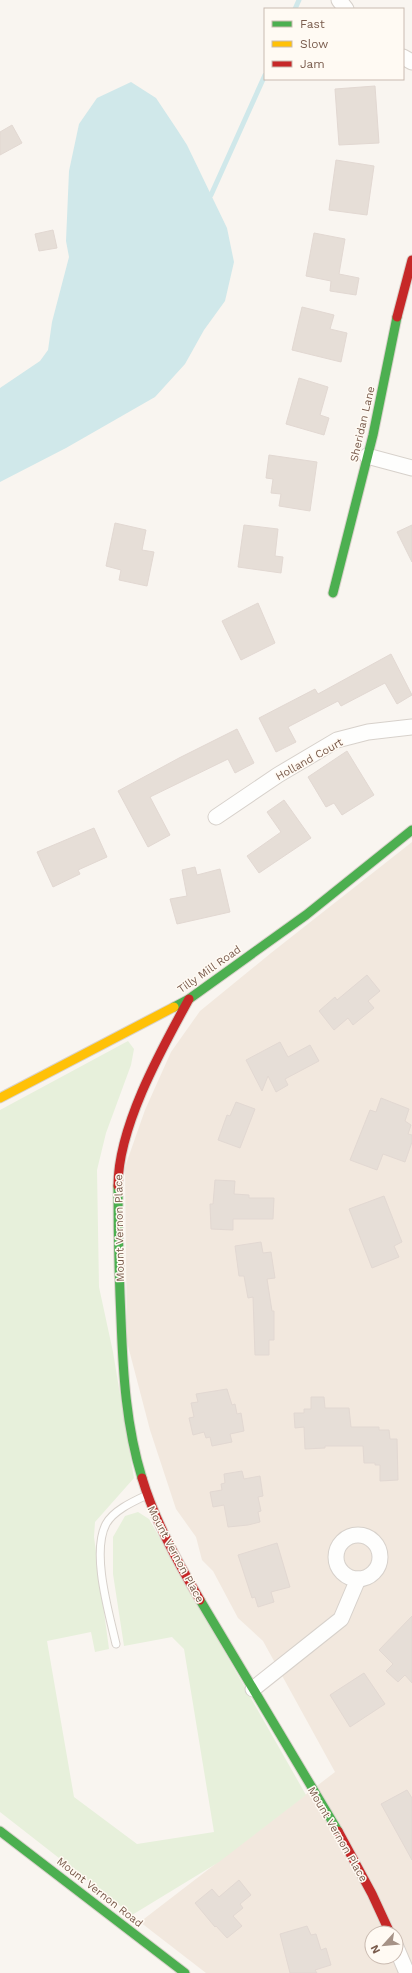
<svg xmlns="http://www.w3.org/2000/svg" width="412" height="1973" viewBox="0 0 412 1973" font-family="'Work Sans',sans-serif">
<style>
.residential{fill:#f2e8de;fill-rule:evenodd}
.green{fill:#e7f0db}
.water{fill:#d0e8ea}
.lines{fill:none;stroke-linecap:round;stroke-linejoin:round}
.stream{stroke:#d0e8ea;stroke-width:5}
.building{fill:#e6ded7;stroke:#e2d8d2}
.lane-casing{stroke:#d7d1cb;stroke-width:9}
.street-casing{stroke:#d7d1cb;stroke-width:17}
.fast-casing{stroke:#d9d2cb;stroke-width:11}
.slow-casing{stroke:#d9d2cb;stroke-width:11}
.jam-casing{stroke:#d9d2cb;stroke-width:11}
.lane{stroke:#fefefd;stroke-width:7}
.street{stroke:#fefefd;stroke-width:15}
.fast{stroke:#4caf50;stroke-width:9}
.slow{stroke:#ffc107;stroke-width:9}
.jam{stroke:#c62828;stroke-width:9}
.labels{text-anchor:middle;stroke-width:3;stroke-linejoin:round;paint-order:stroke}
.street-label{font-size:11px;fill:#7a5c4d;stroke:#fffaf3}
</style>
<rect width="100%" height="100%" fill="#f9f5f0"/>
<!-- residential -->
<path class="residential" d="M412,842v1131h-206l-66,-51 195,-150 -72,-131 -25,-23 -25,-47 -11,-11 -6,-23 -20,-28 -26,-79 -23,-88 -2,-175 20,-57 26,-58 29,-41 71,-58zM372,1933h24v24h-24z"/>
<!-- green -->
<polygon class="green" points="128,1041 134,1049 131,1065 106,1133 97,1170 99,1287 113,1352 134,1478 95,1522 94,1537 109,1649 95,1652 91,1632 47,1641 74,1797 137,1844 214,1832 184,1649 172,1637 124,1646 113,1574 113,1537 125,1516 138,1512 149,1519 306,1795 219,1862 132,1915 0,1812 0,1110"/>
<!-- water -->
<polygon class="water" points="131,82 156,98 178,131 187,145 227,228 234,262 225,301 204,330 185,364 155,397 66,448 0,482 0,388 40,361 48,350 52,322 69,257 66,241 69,171 79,124 97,98"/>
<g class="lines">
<!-- stream -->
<g class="stream">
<polyline points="295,9 299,0"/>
<polyline points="211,195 265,75"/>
</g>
</g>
<!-- building -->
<g class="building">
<polygon points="375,86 379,143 339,145 335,89"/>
<polygon points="12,125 22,143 0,155 0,132"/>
<polygon points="336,160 374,166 367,215 329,210"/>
<polygon points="53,230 57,248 39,251 35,234"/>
<polygon points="314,233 345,239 339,274 359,278 356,295 330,291 331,281 306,276"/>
<polygon points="302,307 334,315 330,329 347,333 341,362 292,350"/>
<polygon points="299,378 328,387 320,415 329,418 324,435 286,424"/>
<polygon points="269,455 317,462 310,511 279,506 281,494 271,493 273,479 266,478"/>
<polygon points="115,523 146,530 142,550 154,552 147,586 119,580 121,570 106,566"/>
<polygon points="244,525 278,529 275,556 283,557 281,573 238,567"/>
<polygon points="412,525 412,562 397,532"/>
<polygon points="258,603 275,643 241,660 222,621"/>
<polygon points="391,654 412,695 397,704 385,683 341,706 338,701 288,727 296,742 276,752 259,718 315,689 318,694"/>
<polygon points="237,729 254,763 235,773 228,759 150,797 170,835 148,847 118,791 179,758"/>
<polygon points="347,751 374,795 342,815 334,803 326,807 308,777"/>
<polygon points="284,800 311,838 259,873 247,856 281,832 267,812"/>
<polygon points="94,828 107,857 78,870 80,874 53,887 37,852"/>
<polygon points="195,867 197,875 220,869 230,912 177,924 170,899 187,896 182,870"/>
<polygon points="367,975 380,991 368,1001 374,1008 353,1025 348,1018 334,1030 319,1011 335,997 337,1000"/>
<polygon points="280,1042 288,1057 310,1045 319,1061 285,1079 288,1085 276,1092 268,1076 262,1091 246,1060"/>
<polygon points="381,1098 409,1109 405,1121 411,1125 408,1134 412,1135 412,1142 405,1162 383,1154 377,1170 350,1160 370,1110 376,1112"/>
<polygon points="236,1102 255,1109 240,1148 218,1140 227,1115 230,1116"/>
<polygon points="215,1180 235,1181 234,1194 249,1195 249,1198 274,1198 273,1219 233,1219 233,1230 211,1229 210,1204 213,1204"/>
<polygon points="384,1196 402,1242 394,1246 399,1257 372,1268 349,1209"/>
<polygon points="261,1242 263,1253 271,1252 275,1278 267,1279 272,1311 274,1311 274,1340 269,1340 269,1355 255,1355 253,1297 248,1298 244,1276 239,1276 235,1246"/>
<polygon points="227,1389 232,1405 235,1404 237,1414 241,1413 244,1431 230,1434 232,1442 212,1446 210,1437 206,1438 204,1432 193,1435 189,1418 194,1417 191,1403 198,1402 196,1394"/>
<polygon points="311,1397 324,1397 325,1408 349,1408 351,1427 379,1427 379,1430 389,1430 390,1439 397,1439 398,1480 380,1481 380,1465 375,1465 375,1463 364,1463 363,1446 325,1446 325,1448 305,1449 304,1427 295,1428 294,1413 304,1413 304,1409 311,1409"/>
<polygon points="242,1471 244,1479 260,1476 263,1496 258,1497 261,1511 258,1512 260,1522 248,1525 228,1527 224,1505 213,1507 210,1492 222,1490 221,1484 225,1483 224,1474"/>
<polygon points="277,1543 290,1587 271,1592 274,1602 258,1607 255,1597 252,1598 238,1555"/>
<polygon points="412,1616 412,1683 405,1675 398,1682 386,1671 393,1664 379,1650"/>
<polygon points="364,1673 385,1704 350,1727 330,1695"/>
<polygon points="407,1790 412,1798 412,1860 381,1804"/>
<polygon points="239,1880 251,1895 240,1904 243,1908 233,1916 242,1926 227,1938 216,1926 215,1927 195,1903 212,1889 219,1897"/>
<polygon points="307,1926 311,1935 316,1934 321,1950 326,1948 331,1965 315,1970 317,1973 290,1973 280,1934"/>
</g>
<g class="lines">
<defs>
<path id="lane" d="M116,1644c-7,-31 -25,-91 -10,-120 7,-13 26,-22 39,-28"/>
<g id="street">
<polyline points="339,0 346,9"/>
<polyline points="403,57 412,62"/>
<polyline points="367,456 412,468"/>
<polyline points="216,817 278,775 337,740 368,732 412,727"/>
<circle cx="358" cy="1557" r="22"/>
<polyline points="253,1689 341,1619 358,1579"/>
<polyline points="396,1947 407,1973"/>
</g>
<g id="fast">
<polyline points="333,593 373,435 397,317"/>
<polyline points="174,1007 189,999 306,915 412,830"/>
<path d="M118,1186c0,44 1,89 3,133 2,54 5,107 21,159"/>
<polyline points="200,1600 338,1831"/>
<polyline points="0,1831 185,1973"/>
</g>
<polyline id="slow" points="0,1098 174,1007"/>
<g id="jam">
<polyline points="397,317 412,260"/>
<path d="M118,1186c0,-59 43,-136 71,-187"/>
<path d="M142,1478c13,43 35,83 58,122"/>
<polyline points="338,1831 372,1894 390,1933"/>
</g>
</defs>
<!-- lane casing -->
<use href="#lane" class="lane-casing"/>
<!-- street casing -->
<use href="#street" class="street-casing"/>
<!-- fast casing -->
<use href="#fast" class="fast-casing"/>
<!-- slow casing -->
<use href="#slow" class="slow-casing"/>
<!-- jam casing -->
<use href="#jam" class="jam-casing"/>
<!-- lane -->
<use href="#lane" class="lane"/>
<!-- street -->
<use href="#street" class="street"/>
<!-- fast -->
<use href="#fast" class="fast"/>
<!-- slow -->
<use href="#slow" class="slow"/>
<!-- jam -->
<use href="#jam" class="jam"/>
</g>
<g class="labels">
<!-- street labels -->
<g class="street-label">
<text transform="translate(362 424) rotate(-77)" y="4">Sheridan Lane</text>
<text transform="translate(309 759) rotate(-29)" y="4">Holland Court</text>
<text transform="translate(209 969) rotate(-35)" y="4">Tilly Mill Road</text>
<text transform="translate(119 1228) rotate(-91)" y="4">Mount Vernon Place</text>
<text transform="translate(176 1554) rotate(62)" y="4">Mount Vernon Place</text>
<text transform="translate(338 1834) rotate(60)" y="4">Mount Vernon Place</text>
<text transform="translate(100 1892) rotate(38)" y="4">Mount Vernon Road</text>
</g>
</g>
<!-- legend -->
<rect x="264" y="8" width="140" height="72" fill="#fffaf3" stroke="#cabbb1"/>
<rect x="272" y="21" width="20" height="6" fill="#4caf50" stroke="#cabbb1"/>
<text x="300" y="28" font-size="12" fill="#7a5c4d">Fast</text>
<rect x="272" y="41" width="20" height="6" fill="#ffc107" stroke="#cabbb1"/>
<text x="300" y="48" font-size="12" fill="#7a5c4d">Slow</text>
<rect x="272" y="61" width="20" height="6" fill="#c62828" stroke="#cabbb1"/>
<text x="300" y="68" font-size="12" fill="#7a5c4d">Jam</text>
<!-- north arrow -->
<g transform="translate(384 1945) rotate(243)"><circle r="19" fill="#fffaf3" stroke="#cabbb1"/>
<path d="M0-3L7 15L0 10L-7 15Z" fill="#a69286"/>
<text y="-6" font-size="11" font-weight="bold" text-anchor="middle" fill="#7a5c4d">N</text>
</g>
</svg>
